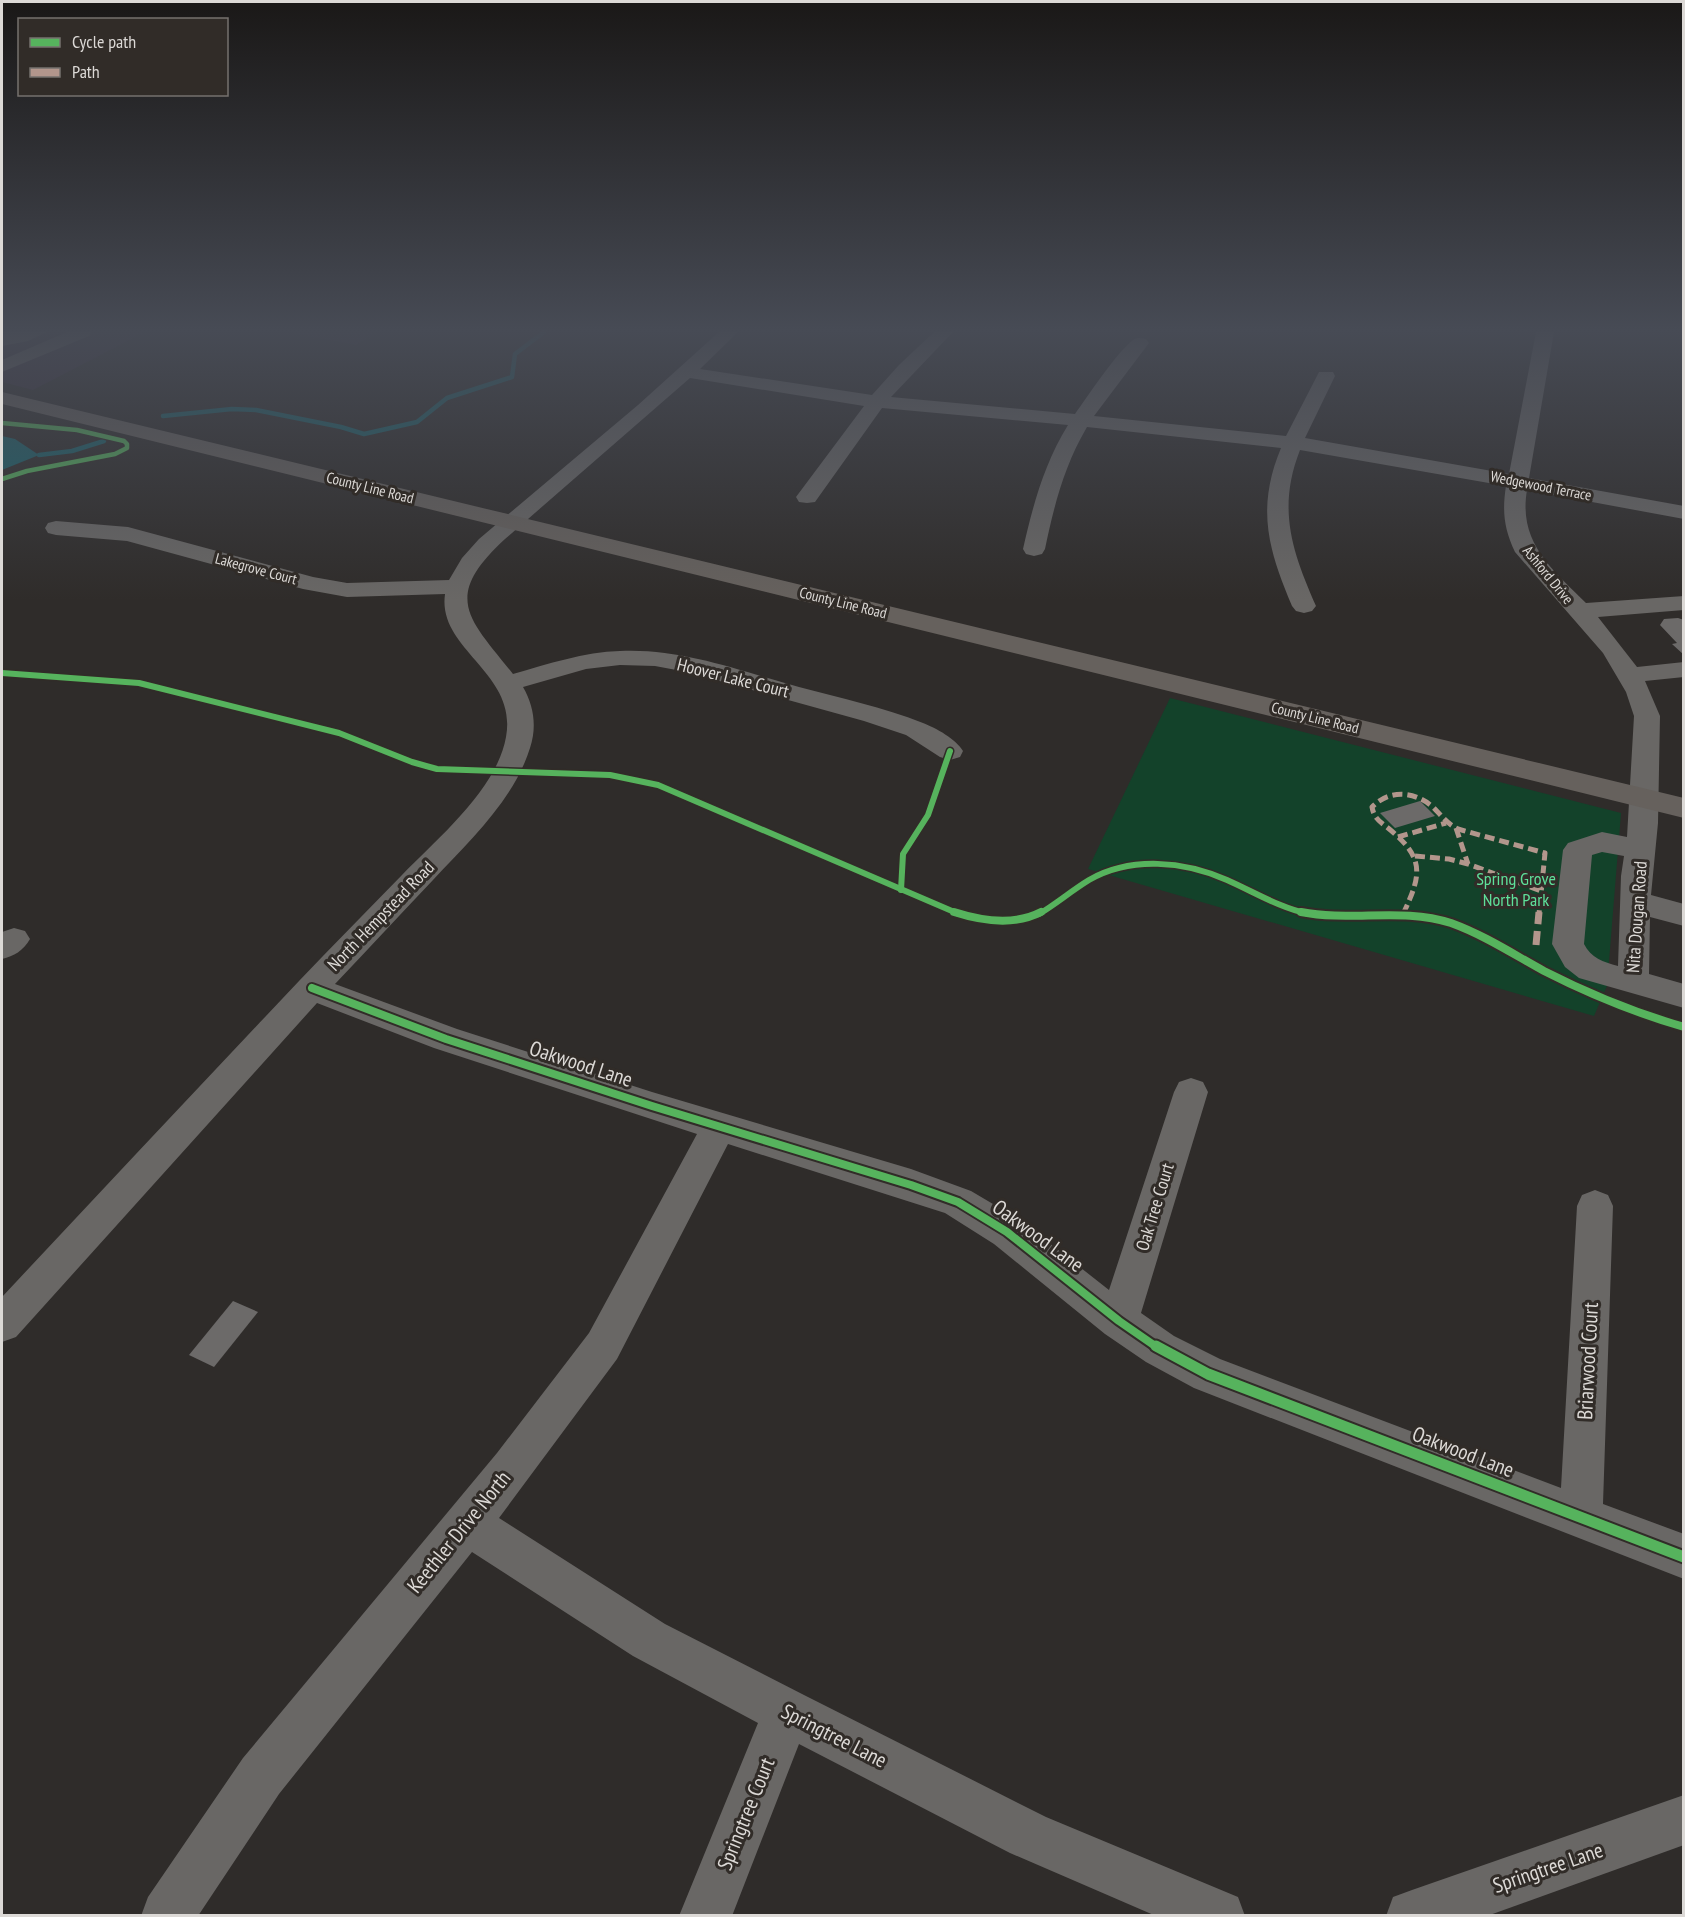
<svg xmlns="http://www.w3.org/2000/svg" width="1685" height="1917" viewBox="0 0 1685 1917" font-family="'PT Sans Narrow',sans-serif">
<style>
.education{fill:#392f3c}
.green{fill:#13422a}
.water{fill:#1a626a}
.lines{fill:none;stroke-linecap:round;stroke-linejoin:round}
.stream{stroke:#1a626a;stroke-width:4.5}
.building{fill:#6c6a69}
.minor{fill:#696765;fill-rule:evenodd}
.major{fill:#66615d;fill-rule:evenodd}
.quiet-far1{stroke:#b2968c;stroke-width:5;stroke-dasharray:10 5;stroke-linecap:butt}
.quiet{stroke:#b2968c;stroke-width:7;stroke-dasharray:14 7;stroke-linecap:butt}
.cycleway-far3-casing{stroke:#312c28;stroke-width:7}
.cycleway-far2-casing{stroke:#312c28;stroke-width:9}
.cycleway-far1-casing{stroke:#312c28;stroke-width:12}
.cycleway-casing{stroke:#312c28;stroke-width:15}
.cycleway-far3{stroke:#56b35d;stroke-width:4.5}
.cycleway-far2{stroke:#56b35d;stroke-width:6}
.cycleway-far1{stroke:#56b35d;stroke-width:8}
.cycleway{stroke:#56b35d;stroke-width:11}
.labels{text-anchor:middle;stroke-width:6;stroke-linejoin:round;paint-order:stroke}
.far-street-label{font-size:15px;fill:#dcd9d6;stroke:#312c28}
.street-label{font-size:18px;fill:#dcd9d6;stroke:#312c28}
.park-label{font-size:18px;fill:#5ee09a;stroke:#312c28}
.near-street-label{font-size:21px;fill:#dcd9d6;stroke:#312c28}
</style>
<rect width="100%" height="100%" fill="#2f2c2a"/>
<!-- education -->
<g class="education">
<polygon points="2,332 145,332 33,390 2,382"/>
<polygon points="287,332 377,332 356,345"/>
</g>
<!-- green -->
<polygon class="green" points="1170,698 1621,813 1607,986 1594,1016 1088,869"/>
<!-- water -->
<polygon class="water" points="2,436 15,439 39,455 2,470"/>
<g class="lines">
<!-- stream -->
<g class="stream">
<polyline points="163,416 232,409 256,410 341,427 364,434 417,422 447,398 512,377 515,354 544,332"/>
<polyline points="39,455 72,451 104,441"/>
</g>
</g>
<!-- building -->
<g class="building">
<polygon points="2,332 47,332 28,341 2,346"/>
<polygon points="1678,618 1684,620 1684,655 1672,644 1677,643 1660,625 1664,619"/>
<polygon points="1420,801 1435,816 1395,828 1380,813"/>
<polygon points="233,1301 258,1312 214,1367 189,1355"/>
</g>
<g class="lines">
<!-- minor -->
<g class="minor">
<polygon points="67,332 92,332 89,336 2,372 2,360"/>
<path d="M719,332h19l-38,37 172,26 27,-30 35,-33h19l-62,65 184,17c13,-18 42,-62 58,-74 4,-3 9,-2 13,-1l3,4 -55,73 192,20 31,-60 2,-4h14l2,4 -30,62 204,36 27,-142h18l-25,146 155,28v13l-157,-29c-9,53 25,79 59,113l98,-7v14l-86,7 39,50 47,-5v15l-39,4 15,35 -2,107 -7,72 33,9v22l-34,-9 -1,57 35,10v24l-105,-30 -14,-11 -13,-23 11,-94 5,-7 34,-11 25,5 7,-121 -8,-24 -23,-39 -88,-101c-11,-23 -13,-41 -9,-66l-206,-36c-23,59 -8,101 16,156l-4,5 -8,2 -8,-2 -4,-5c-24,-57 -36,-98 -11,-158l-194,-21c-23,39 -33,79 -42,122l-3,5 -8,2 -8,-2 -3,-5c10,-44 21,-85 45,-124l-186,-17 -67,94 -8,1 -8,-1 -3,-5 68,-91 -174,-28 -185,161c-64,59 -36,79 8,135 35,-10 71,-22 107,-23 61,-3 121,20 179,36 41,11 84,20 124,36 13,5 33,16 40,28l-3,6 -10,3 -10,-3 -34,-22 -42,-14 -177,-49 -32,-6 -35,-1 -34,4 -63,18c11,19 14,40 7,61 -16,52 -61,93 -97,132 -33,35 -65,69 -98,104l122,45 195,63 259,77 60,22 49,29 89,70 65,-198 5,-10 12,-4 12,4 5,10 -67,221 33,23 46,23 341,129 16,-282 5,-11 13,-5 13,5 5,11 -10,298 81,30v45l-490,-191 -48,-26 -41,-28 -111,-90 -49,-31 -217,-69 -111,215 -118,159 166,106 139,71 242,122 192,80 7,19h-89l-146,-63 -211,-109 -67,172h-53l79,-193 -125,-67 -161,-104 -193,242 -81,122h-57l7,-19 95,-139 254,-305 92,-120 108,-199 -263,-86 -117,-45 -301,334 -14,5v-45c99,-106 198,-211 297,-316 34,-36 69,-71 103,-106 36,-37 95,-86 104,-138 12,-65 -69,-87 -61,-143l-98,3 -44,-8 -176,-48 -71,-6 -8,-2 -3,-5 3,-5 8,-2 72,6 185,50 34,6 102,-3 13,-22 17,-19 159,-134zM1602,852l22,4 -3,20 -3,90c-15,-4 -27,-8 -34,-22l8,-89z"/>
<path d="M14,928l11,3 5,8c-7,12 -16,17 -28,20v-27z"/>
<polygon points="1684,1795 1684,1845 1487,1916 1386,1916 1393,1897 1412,1890"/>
</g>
<!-- major -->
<polygon class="major" points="2,392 1684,798 1684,818 2,404"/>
<!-- quiet-far1 -->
<g class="quiet-far1">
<polyline points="1456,828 1468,864"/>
<polyline points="1398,837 1446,823"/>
<polyline points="1415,856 1449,859 1468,864 1541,891"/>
<path d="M1403,914c19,-40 22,-56 -15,-86 -9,-7 -14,-10 -16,-21 18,-18 42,-16 61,0 8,8 14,17 25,22l87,24 -6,61"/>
</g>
<!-- quiet -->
<polyline class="quiet" points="1536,945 1539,912"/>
<defs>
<polyline id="cycleway-far3" points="2,423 77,430 124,441 127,444 127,448 115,454 27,471 2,479"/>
<g id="cycleway-far2">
<polyline points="2,673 139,683 339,733 412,762 437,769 610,775 658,785 959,914"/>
<polyline points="901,890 903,854 928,815 950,751"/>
<path d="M1039,914c17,-10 32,-23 50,-34 42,-24 95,-19 138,0 27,12 53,28 82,34"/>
</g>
<g id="cycleway-far1">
<path d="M954,912c28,9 60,14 87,0"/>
<path d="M1301,912c50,10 101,-5 150,11 33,12 62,31 93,48 45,23 92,42 140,56"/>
<polyline points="312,988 446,1039 652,1106 911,1185 958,1202 1007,1232 1119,1321 1158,1348"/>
</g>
<polyline id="cycleway" points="1156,1346 1208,1374 1684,1557"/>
</defs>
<!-- cycleway-far3 casing -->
<use href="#cycleway-far3" class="cycleway-far3-casing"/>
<!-- cycleway-far2 casing -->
<use href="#cycleway-far2" class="cycleway-far2-casing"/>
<!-- cycleway-far1 casing -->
<use href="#cycleway-far1" class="cycleway-far1-casing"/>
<!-- cycleway casing -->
<use href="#cycleway" class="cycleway-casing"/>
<!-- cycleway-far3 -->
<use href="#cycleway-far3" class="cycleway-far3"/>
<!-- cycleway-far2 -->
<use href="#cycleway-far2" class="cycleway-far2"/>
<!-- cycleway-far1 -->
<use href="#cycleway-far1" class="cycleway-far1"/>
<!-- cycleway -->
<use href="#cycleway" class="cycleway"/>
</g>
<!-- sky -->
<linearGradient id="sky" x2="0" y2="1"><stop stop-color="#1a1817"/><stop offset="0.55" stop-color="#474b55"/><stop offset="1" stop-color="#474b55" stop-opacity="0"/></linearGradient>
<rect width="1685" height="600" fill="url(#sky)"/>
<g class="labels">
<!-- far-street labels -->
<g class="far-street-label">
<text transform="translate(1541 486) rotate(11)" y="5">Wedgewood Terrace</text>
<text transform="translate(370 488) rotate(14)" y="5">County Line Road</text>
<text transform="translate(256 569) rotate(15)" y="5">Lakegrove Court</text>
<text transform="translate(1548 575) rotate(51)" y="5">Ashford Drive</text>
<text transform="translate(843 603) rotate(14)" y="5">County Line Road</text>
<text transform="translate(1315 718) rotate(14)" y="5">County Line Road</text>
</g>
<!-- street labels -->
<g class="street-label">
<text transform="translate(733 678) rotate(14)" y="6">Hoover Lake Court</text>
<text transform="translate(381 916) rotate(-46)" y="6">North Hempstead Road</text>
<text transform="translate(1637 917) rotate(-86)" y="6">Nita Dougan Road</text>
<text transform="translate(1155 1207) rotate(-73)" y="6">Oak Tree Court</text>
</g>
<!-- park labels -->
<g class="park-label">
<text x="1516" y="885">Spring Grove<tspan x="1516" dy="21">North Park</tspan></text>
</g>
<!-- near-street labels -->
<g class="near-street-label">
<text transform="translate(581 1064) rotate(18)" y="7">Oakwood Lane</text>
<text transform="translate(1038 1236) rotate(36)" y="7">Oakwood Lane</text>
<text transform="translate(1588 1361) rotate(-87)" y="7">Briarwood Court</text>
<text transform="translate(1463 1452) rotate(21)" y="7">Oakwood Lane</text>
<text transform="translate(459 1532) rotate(-51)" y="7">Keethler Drive North</text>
<text transform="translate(834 1736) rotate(27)" y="7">Springtree Lane</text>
<text transform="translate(746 1814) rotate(-68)" y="7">Springtree Court</text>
<text transform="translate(1548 1868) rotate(-19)" y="7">Springtree Lane</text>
</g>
</g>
<!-- border -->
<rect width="1685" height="1917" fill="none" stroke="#dcd9d6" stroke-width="6"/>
<!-- legend -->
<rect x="18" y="18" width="210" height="78" fill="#312c28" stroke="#75716e" stroke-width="1.5"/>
<rect x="30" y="38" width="30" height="9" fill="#56b35d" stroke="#75716e" stroke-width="1.5"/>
<text x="72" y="48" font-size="18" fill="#dcd9d6">Cycle path</text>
<rect x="30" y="68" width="30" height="9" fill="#b2968c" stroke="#75716e" stroke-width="1.5"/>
<text x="72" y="78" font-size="18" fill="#dcd9d6">Path</text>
</svg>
